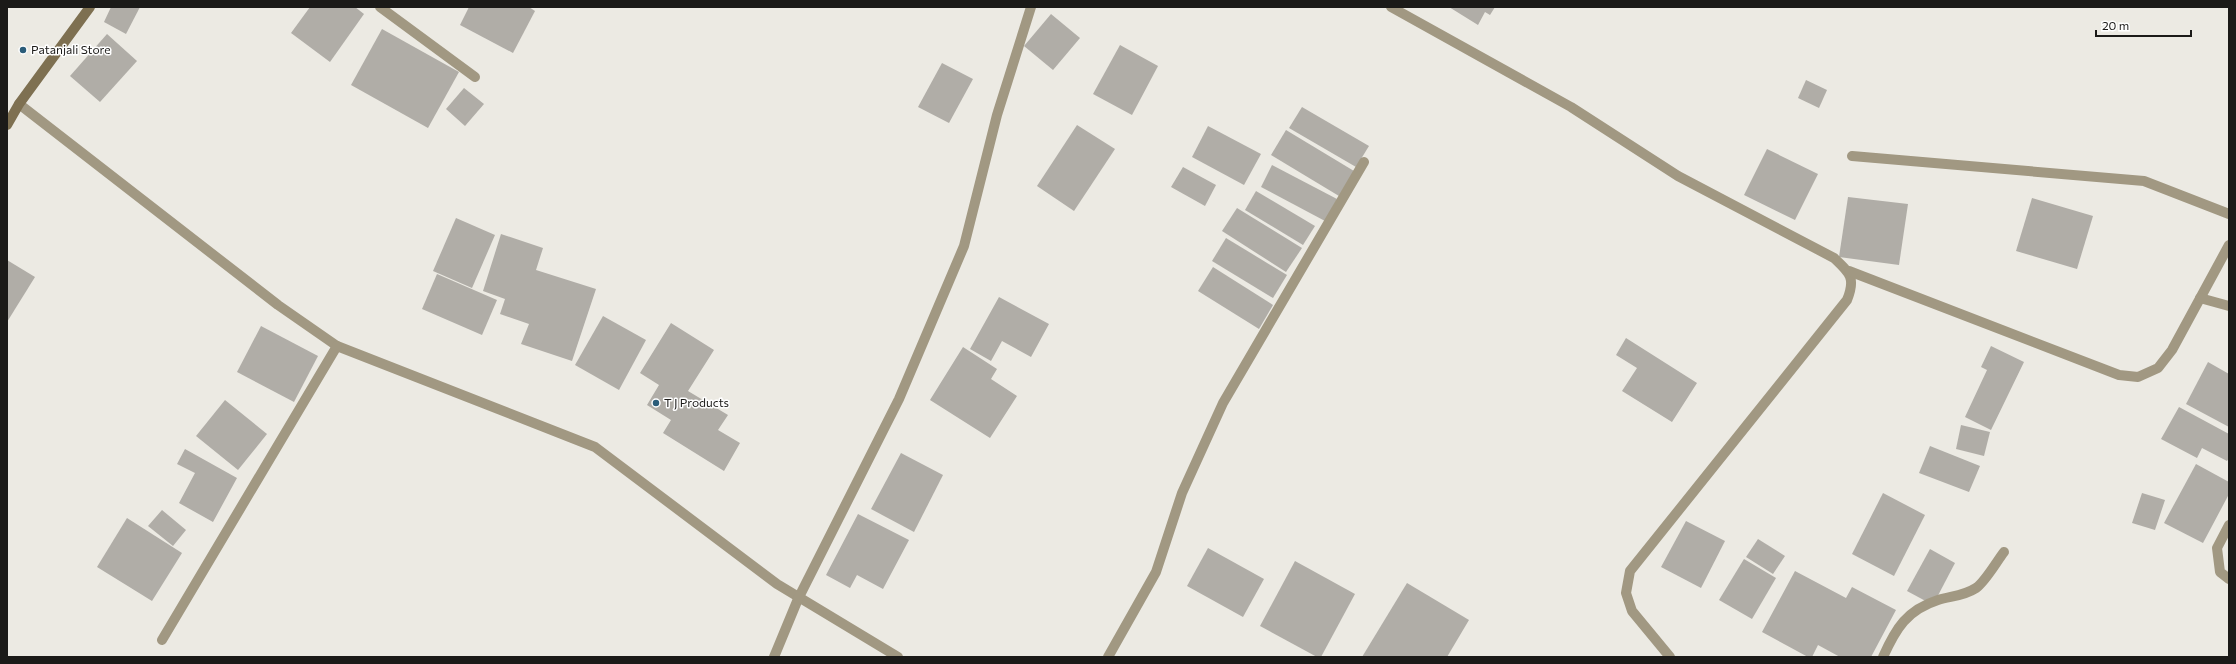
<svg xmlns="http://www.w3.org/2000/svg" width="2236" height="664" viewBox="0 0 2236 664" font-family="Commissioner,sans-serif">
<style>
.building{fill:#b0ada7}
.lines{fill:none;stroke-linecap:round;stroke-linejoin:round}
.street{stroke:#a19882;stroke-width:10}
.secondary{stroke:#7e7051;stroke-width:10}
.poi-dot{fill:#2a5c79;stroke:#fff;stroke-width:1.5}
.labels{text-anchor:middle;stroke-width:3;stroke-linejoin:round;paint-order:stroke}
.poi-label{font-size:12px;fill:#1b1a18;stroke:#fff;text-anchor:start}
</style>
<rect width="100%" height="100%" fill="#eceae3"/>
<!-- building -->
<g class="building">
<polygon points="111,7 140,7 126,34 104,22"/>
<polygon points="310,7 355,7 364,14 330,62 291,33"/>
<polygon points="469,7 529,7 535,11 513,53 460,25"/>
<polygon points="1449,7 1495,7 1490,15 1485,12 1478,25"/>
<polygon points="1051,14 1080,38 1053,70 1024,46"/>
<polygon points="382,29 459,72 428,128 351,85"/>
<polygon points="107,34 137,61 100,102 70,76"/>
<polygon points="1120,45 1158,66 1132,115 1093,94"/>
<polygon points="942,63 973,79 949,123 918,107"/>
<polygon points="1806,80 1827,90 1819,108 1798,98"/>
<polygon points="464,88 484,104 465,126 446,109"/>
<polygon points="1302,107 1369,146 1356,167 1289,128"/>
<polygon points="1077,125 1115,149 1074,211 1037,186"/>
<polygon points="1208,126 1261,154 1244,185 1192,157"/>
<polygon points="1286,130 1354,171 1339,196 1271,155"/>
<polygon points="1767,149 1818,174 1795,220 1744,195"/>
<polygon points="1272,165 1337,199 1325,221 1261,187"/>
<polygon points="1183,167 1216,185 1205,206 1171,187"/>
<polygon points="1256,191 1315,226 1303,245 1245,210"/>
<polygon points="1848,197 1908,204 1899,265 1839,257"/>
<polygon points="2032,198 2093,216 2077,269 2016,251"/>
<polygon points="1237,208 1302,248 1286,272 1222,231"/>
<polygon points="456,218 495,235 472,288 433,271"/>
<polygon points="501,234 543,248 536,270 596,289 572,361 521,344 529,324 500,314 505,299 483,291"/>
<polygon points="1226,238 1287,275 1273,298 1212,261"/>
<polygon points="7,260 35,277 7,322"/>
<polygon points="1213,267 1273,305 1259,329 1198,291"/>
<polygon points="437,274 497,300 482,335 422,309"/>
<polygon points="999,297 1049,324 1031,357 1002,341 991,361 970,349"/>
<polygon points="603,316 646,340 619,390 575,365"/>
<polygon points="671,323 714,350 688,391 728,415 718,430 740,443 724,471 663,433 671,420 647,405 659,385 640,373"/>
<polygon points="261,326 318,356 294,402 237,372"/>
<polygon points="1626,338 1697,383 1672,422 1622,391 1637,368 1616,355"/>
<polygon points="1991,346 2024,362 1991,430 1965,417 1987,370 1981,367"/>
<polygon points="963,347 997,369 991,379 1017,396 990,438 930,400"/>
<polygon points="2208,362 2229,374 2229,427 2186,404"/>
<polygon points="225,400 267,434 238,470 196,436"/>
<polygon points="2179,407 2229,434 2229,458 2227,461 2202,448 2197,458 2161,439"/>
<polygon points="1961,425 1990,432 1984,456 1956,449"/>
<polygon points="1930,446 1980,466 1969,492 1919,473"/>
<polygon points="185,449 237,478 213,522 179,503 195,473 177,464"/>
<polygon points="901,453 943,475 914,532 871,509"/>
<polygon points="2196,464 2229,482 2229,494 2203,543 2164,523"/>
<polygon points="1883,493 1925,515 1894,576 1852,554"/>
<polygon points="2142,493 2165,500 2155,530 2132,523"/>
<polygon points="162,510 186,530 173,546 148,526"/>
<polygon points="858,514 909,540 883,589 857,575 850,588 826,575"/>
<polygon points="127,518 182,553 152,601 97,567"/>
<polygon points="1686,521 1725,541 1701,588 1661,567"/>
<polygon points="1758,539 1785,556 1773,574 1746,557"/>
<polygon points="1208,548 1264,579 1243,617 1187,586"/>
<polygon points="1930,549 1955,563 1933,605 1907,591"/>
<polygon points="1744,559 1776,578 1752,619 1719,600"/>
<polygon points="1295,561 1355,594 1321,657 1317,657 1260,626"/>
<polygon points="1795,571 1846,598 1852,587 1896,610 1871,657 1840,657 1818,645 1812,657 1808,657 1762,632"/>
<polygon points="1407,583 1469,620 1447,657 1362,657"/>
</g>
<g class="lines">
<!-- street -->
<g class="street">
<polyline points="380,7 475,77"/>
<path d="M1391,7l180,100 107,69 156,82c16,15 22,20 13,42l-217,271 -4,22 6,18 38,46"/>
<polyline points="19,104 278,305 337,346 595,447 777,584 898,657"/>
<polyline points="1852,156 2144,181 2229,214"/>
<polyline points="1849,271 2119,375 2138,377 2158,368 2172,350 2229,245"/>
<polyline points="2200,298 2229,306"/>
<polyline points="2229,525 2217,548 2220,572 2229,579"/>
<polyline points="162,640 337,346"/>
<polyline points="774,657 798,599 899,399 964,246 997,115 1031,7"/>
<polyline points="1108,657 1156,572 1182,493 1223,403 1364,162"/>
<path d="M1883,657c13,-29 24,-47 55,-57 13,-4 26,-4 38,-12 9,-6 21,-27 28,-36"/>
</g>
<!-- secondary -->
<polyline class="secondary" points="7,125 19,104 90,7"/>
</g>
<!-- markers -->
<g class="poi-dot">
<circle cx="23" cy="50" r="4"/>
<circle cx="656" cy="403" r="4"/>
</g>
<g class="labels">
<!-- poi labels -->
<g class="poi-label">
<text x="31" y="54">Patanjali Store</text>
<text x="664" y="407">T J Products</text>
</g>
</g>
<!-- border -->
<rect width="2236" height="664" fill="none" stroke="#1b1a18" stroke-width="16"/>
<!-- scale -->
<path d="M2096 30v6h95v-6" fill="none" stroke="#1b1a18" stroke-width="2"/>
<text x="2102" y="30" font-size="12" fill="#1b1a18" stroke="#ffffff" stroke-width="3" paint-order="stroke">20 m</text>
</svg>
